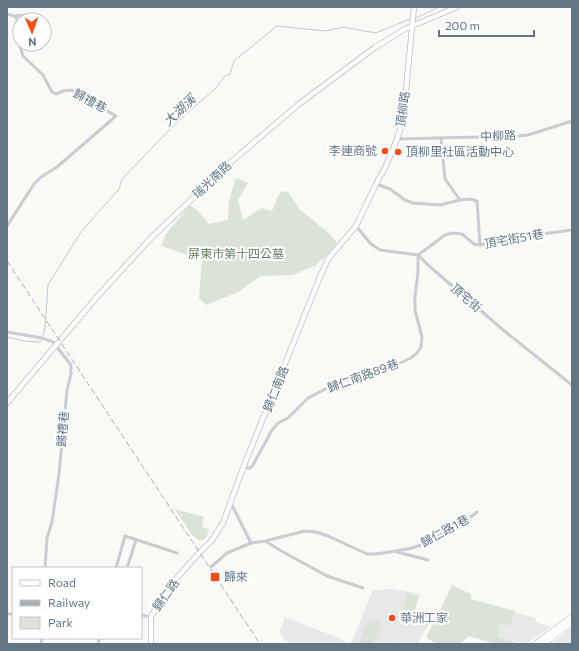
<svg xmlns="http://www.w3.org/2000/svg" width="579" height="651" viewBox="0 0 579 651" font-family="Commissioner,'Noto Sans TC',sans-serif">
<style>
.built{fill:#e7e8e7}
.green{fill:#dbe2d7}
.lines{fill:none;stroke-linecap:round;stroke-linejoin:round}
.stream{stroke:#bfcbd0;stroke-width:1}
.secondary-casing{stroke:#b8bfc4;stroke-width:6}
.primary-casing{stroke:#bcc0c4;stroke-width:6}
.street{stroke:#c9cdd1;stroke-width:3}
.secondary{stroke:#fff;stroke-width:4.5}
.primary{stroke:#fff;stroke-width:5}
.rail{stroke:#a8afb5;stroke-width:1;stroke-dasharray:6 3;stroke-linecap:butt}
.poi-dot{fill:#f54c1a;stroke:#fff;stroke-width:1.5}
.labels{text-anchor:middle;stroke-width:4;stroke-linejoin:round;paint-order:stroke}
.street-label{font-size:12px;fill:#617585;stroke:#fff}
.poi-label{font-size:12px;fill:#617585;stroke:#fff;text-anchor:start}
.park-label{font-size:12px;fill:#667b61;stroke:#fff}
.water-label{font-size:13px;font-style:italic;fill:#5c757e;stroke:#fff}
</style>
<rect width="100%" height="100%" fill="#f9f9f6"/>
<!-- built -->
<g class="built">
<polygon points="393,589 420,594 414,614 430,622 417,644 399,644 396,642 394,644 350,644 353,638 373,590"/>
<polygon points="515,612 536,618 535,622 550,627 526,644 498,637 500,624 511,626"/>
<polygon points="285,617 339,638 347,644 291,644 284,640 284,638 279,633"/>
<polygon points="572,628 572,644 551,644 567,632"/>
</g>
<!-- green -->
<g class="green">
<polygon points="236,178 248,183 238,200 243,220 262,208 272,211 278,196 282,191 288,192 300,210 330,234 337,243 327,255 316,265 293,275 261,276 238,292 206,305 199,298 202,260 161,246 166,234 190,205 197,210 209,224 228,220 229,200"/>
<path d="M175,509l29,8 -2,10 7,2c-1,6 -3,11 -9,12l-8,-6z"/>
<polygon points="452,585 471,594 471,599 515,611 511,626 500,624 498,637 522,644 495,644 469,636 460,644 437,644 426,638"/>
<polygon points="408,594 418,596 413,613 403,610"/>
<polygon points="369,618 382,623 373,644 358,644"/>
</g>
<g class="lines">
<!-- stream -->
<g class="stream">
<polyline points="416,18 439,7"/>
<polyline points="43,335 45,327 48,285 81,232 119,189 122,179 176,123 215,89 224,77 230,74 234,61 277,26 325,31 343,27 376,33 410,19"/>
<polyline points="7,337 24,341 40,342 42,339"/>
</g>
<defs>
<g id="secondary">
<polyline points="7,403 96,298 151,238 231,162 299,104 374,48 405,29 457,7"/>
<polyline points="151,644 151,617 159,603 175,580 199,553 212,540 223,523 243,468 320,277 328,259 356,226 376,184 385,168 397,139 403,121 414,7"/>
</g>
<g id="primary">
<polyline points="535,644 572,617"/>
<polyline points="543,644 572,623"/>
</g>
</defs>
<!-- secondary casing -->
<use href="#secondary" class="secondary-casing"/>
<!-- primary casing -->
<use href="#primary" class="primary-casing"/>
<!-- street -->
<g class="street">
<polyline points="7,14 14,16 17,19 17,37 23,56 43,75 52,92 56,94 63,91 71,90 116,116 57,167 41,177 34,184 7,226"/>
<polyline points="14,16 26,15"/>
<polyline points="441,138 445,179 460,200"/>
<polyline points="397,139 518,136 528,135 572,121"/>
<polyline points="376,184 390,189 405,200 413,203 440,205 460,200 471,199 477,201 480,245"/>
<polyline points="356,226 371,244 380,250 418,255 428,265 502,329 572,385"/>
<polyline points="7,332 42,338 53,342 71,365 71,374 67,390 59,474 52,522 47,538 45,568"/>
<polyline points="243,468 250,468 253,465 272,430 278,423 288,418 308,398 337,383 362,374 391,367 411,358 417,353 421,347 422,337 415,310 415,297 418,272 418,255 445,235 452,233 462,234 474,244 480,245 496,240 572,230"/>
<polyline points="231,503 251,543 265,541 305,531 316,532 328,536 367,554 376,554 396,551 412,548 430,542 459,522 471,517 477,512"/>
<polyline points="265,541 283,552 327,576 363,588"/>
<polyline points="397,552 428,560"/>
<polyline points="211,567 227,553 251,543"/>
<polyline points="116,568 125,536 177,553"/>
<polyline points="127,568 136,540"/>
<polyline points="7,614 13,614"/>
<polyline points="141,615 151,617"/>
<polyline points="41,644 42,638"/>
<polyline points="98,644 99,638"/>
</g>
<!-- secondary -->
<use href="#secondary" class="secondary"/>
<!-- primary -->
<use href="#primary" class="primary"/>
<!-- rail -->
<polyline class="rail" points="7,261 260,644"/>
</g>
<!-- markers -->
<g class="poi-dot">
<circle cx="385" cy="151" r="4"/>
<circle cx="398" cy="152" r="4"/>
<rect x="210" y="572" width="10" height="10" rx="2"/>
<circle cx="392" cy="618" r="4"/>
</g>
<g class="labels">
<!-- street labels -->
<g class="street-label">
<text transform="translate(90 101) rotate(28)" y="4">歸禮巷</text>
<text transform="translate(403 109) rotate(-82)" y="4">頂柳路</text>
<text transform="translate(498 136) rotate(-2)" y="4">中柳路</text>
<text transform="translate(212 180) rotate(-43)" y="4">瑞光南路</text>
<text transform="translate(514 239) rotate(-10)" y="4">頂宅街51巷</text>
<text transform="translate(466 298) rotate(41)" y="4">頂宅街</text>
<text transform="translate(363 376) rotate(-20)" y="4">歸仁南路89巷</text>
<text transform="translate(276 389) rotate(-68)" y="4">歸仁南路</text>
<text transform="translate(63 429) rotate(-85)" y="4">歸禮巷</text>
<text transform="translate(445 531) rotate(-29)" y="4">歸仁路1巷</text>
<text transform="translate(166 595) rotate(-55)" y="4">歸仁路</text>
</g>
<!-- poi labels -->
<g class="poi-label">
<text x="377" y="155" text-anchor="end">李連商號</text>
<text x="406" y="156">頂柳里社區活動中心</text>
<text x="224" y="581">歸來</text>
<text x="400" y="622">華洲工家</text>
</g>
<!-- park labels -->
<g class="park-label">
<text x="236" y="258">屏東市第十四公墓</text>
</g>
<!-- water labels -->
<g class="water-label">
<text transform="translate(179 110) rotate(-43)" y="5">大湖溪</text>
</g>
</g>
<!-- border -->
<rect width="579" height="651" fill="none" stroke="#617585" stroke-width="16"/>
<!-- legend -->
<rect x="12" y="567" width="130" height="72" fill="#ffffff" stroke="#c0c8ce"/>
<rect x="20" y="580" width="20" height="6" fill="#ffffff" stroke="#c0c8ce"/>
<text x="48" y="587" font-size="12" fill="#617585">Road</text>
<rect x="20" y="600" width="20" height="6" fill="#a8afb5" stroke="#c0c8ce"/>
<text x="48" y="607" font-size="12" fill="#617585">Railway</text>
<rect x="20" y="617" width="20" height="12" fill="#dbe2d7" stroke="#c0c8ce"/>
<text x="48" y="627" font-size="12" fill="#617585">Park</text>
<!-- north arrow -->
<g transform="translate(32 32) rotate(178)"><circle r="19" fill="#ffffff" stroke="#c0c8ce"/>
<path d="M0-3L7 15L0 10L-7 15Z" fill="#f54c1a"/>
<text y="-6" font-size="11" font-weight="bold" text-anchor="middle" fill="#617585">N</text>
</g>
<!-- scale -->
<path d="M439 30v6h95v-6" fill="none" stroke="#617585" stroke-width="2"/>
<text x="445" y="30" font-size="12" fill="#617585" stroke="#ffffff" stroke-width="3" paint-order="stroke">200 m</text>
</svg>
